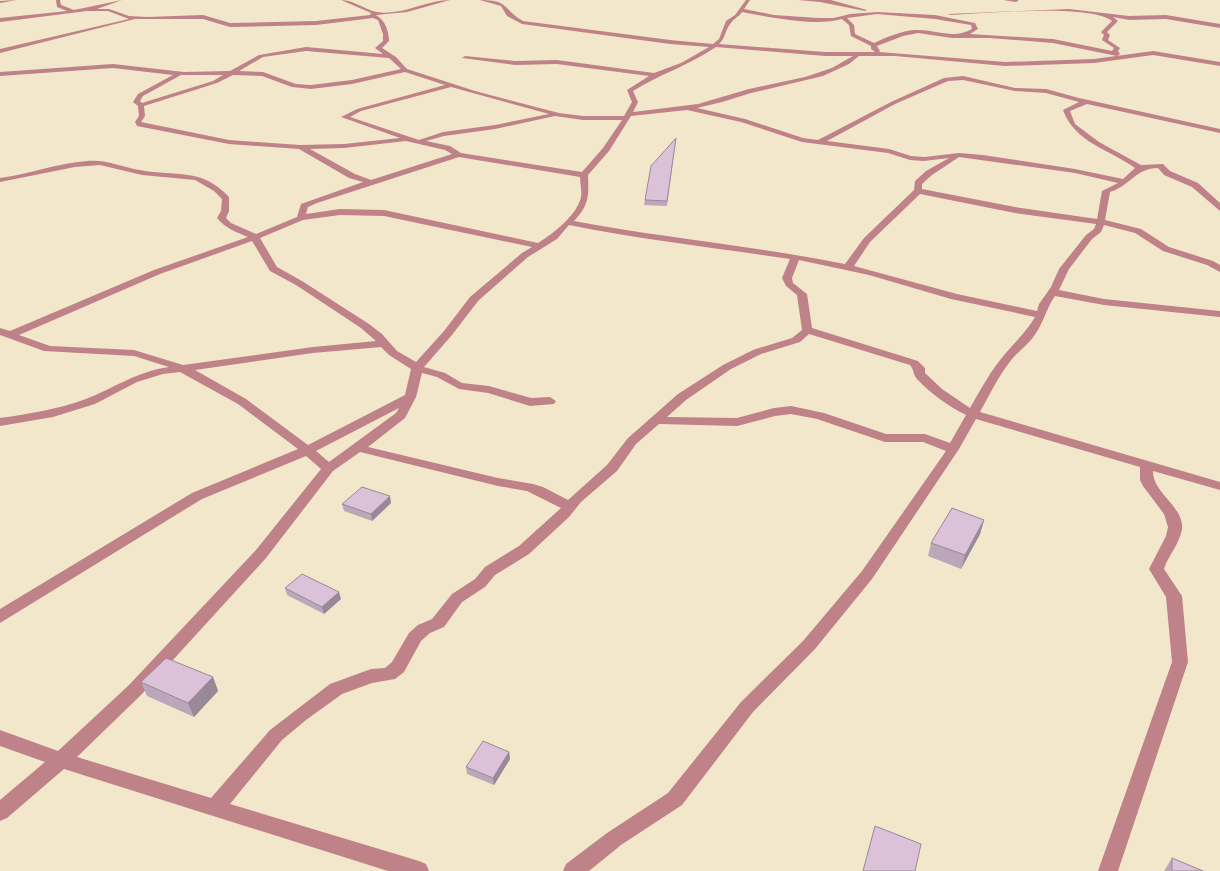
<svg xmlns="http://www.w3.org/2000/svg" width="1220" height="871" viewBox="0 0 1220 871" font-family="'Sofia Sans Condensed',sans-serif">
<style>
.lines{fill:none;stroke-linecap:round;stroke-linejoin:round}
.street{fill:#bf8289;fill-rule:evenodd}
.wall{fill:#bca7ba}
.shaded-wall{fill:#998897}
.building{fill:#dbc2d8;stroke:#998897}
</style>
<rect width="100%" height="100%" fill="#f2e7ca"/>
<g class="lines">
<!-- street -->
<g class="street">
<polygon points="17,0 0,3 0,1"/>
<path d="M56,0h4l1,5 13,5 48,-10 -25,9h12l20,7 18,1 56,-2 27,8 86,-2 54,-6 1,-2 -30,-13c13,0 24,10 36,12 25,4 49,-12 73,-12l-43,12 -31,3c9,5 13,16 13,26l-7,7 14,9 11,12 68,22 84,22 24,3h41l8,-14 -5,-12 22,-14 -92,-12 -42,1 -53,-7 3,-2 50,5 42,-1 97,13 27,-10 28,-16 -39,-3 -148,-20 -15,-8 -6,-10 -21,-6c30,0 22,9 43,21l147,19 43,4 6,-5 7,-18 9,-6 11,-15h4l-6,9 30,6 44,3h16l16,-4 27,-2 58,3 40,8 3,6 -8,5 83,5 59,12 2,-3 -12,-8 2,-5 -3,-3 11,-11c-24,-18 -129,-7 -162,-6l-2,-1 121,-5 60,7 37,-1 54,9v4l-54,-9 -37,1 -16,-3 5,4 -11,11 3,3 -2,5 12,8 -2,3 2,3 -3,2 -64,-13 -64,-5h-37l-34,-5 -15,3 -26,10 3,5 -1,1 126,10 89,-3 59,-8 67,11v4l-67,-11 -59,8 -89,3 -110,-10h-36l-10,8 -26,12 -72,17 -29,9 -25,6 48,11 58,19 15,2 73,-38 53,-24 19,-2 52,12 31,1 33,9 141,31v4l-133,-29 -17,7 5,13 24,18 42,23 22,-1 7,7 28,12 22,20v8l-28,-24 -28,-12 -6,-7c-22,0 -28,18 -48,24l-5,28 36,9 28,18 44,14 7,4v7l-13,-7 -44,-14 -28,-18 -31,-8 -3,7 -9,7 -23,30 -10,21 45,9 116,12v6l-116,-12 -49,-9c-8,11 -11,25 -19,37 -6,10 -16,17 -24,26 -13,16 -22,35 -32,53l240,70v8l-67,-19c0,23 31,35 29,58 -2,14 -14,27 -18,40l18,27 6,66 -70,209h-20l74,-209 -6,-65 -17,-28 17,-33 2,-9 -4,-13 -21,-28 -3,-6v-13l-164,-48 -17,30 -87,130 -57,70 -62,63 -71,93 -61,40 -32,26h-26l3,-7 41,-31 61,-40 73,-91 62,-61 59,-70 84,-120 -23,-9h-38l-68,-23 -26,-5 -16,2 -38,10 -78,-2 -23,20 -19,27 -36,31 -12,15 -40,37 -34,21 -10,12 -23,15 -18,25 -14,6 -9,8 -17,31 -9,7 -23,4 -30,11 -36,26 -24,20 -52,64 189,57 7,3 3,7h-41l-324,-102 -57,49 -7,3v-21l45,-38 -45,-16v-16l58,21 71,-66 127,-135 65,-81 -15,-13 -104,43 -202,124v-14l192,-116 106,-44 -60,-45 -58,-32 -17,2 -26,8 -42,22 -42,13 -53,9v-8c29,-4 59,-9 86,-19 28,-11 52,-28 83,-32l-35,-11 -90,-5 -44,-16v-7l10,3 144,-61 94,-33c-12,-5 -23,-9 -31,-19l4,-7 1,-12 -8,-8 -19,-11 -53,-5 -42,-10 -25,2 -75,15v-4c29,-4 58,-15 87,-17 19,-2 35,6 53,9 36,7 61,-3 89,27v14l-3,7 5,5 25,11 41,-17 4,-13 62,-22 -14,-4 -50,-29 -70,-5 -92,-18 -2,-4 4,-6 -1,-10 -5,-4 5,-8 35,-19 -60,-7 -113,8v-4l113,-8 71,8 46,-1 29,-16 47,-8 77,7 -8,-6 8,-7v-7l-5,-14 -5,-2 -57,7 -86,2 -27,-8h-68l-135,34v-4l129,-30 -21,-8h-21l-87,11v-4l67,-7 -10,-4zM742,12c27,5 74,15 100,7l7,6 2,11 20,10v3l4,3h-50l-106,-8c7,-6 6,-15 12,-21 3,-5 8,-6 11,-11zM877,14l58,5 36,6 1,4c-18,11 -37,0 -57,1 -14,1 -28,7 -41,13l-19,-9 -1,-9 -7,-7zM716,47l109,9h28l-21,12 -27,9 -56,12 -51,15 -65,8 5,-10 -5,-11c27,-17 57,-26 83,-44zM306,51l83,7 12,11 -49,11 -41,5 -15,-1 -33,-12 -24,-1 24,-14zM405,72l40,13 -88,24 -16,8 59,21 -56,6 -44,1 -71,-5 -88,-18 4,-6 -1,-10 73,-23 16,-8 29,1 30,11 19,2 41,-5zM181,75h42l-10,6 -71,22 -2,-2 3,-5zM963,80l52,11 31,2 33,9 -16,8c12,33 46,39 72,58l-12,11 -48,-10 -92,-14 -24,-2 -35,4 -13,-1 -22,-7 -62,-8 68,-37 53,-23zM451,87l98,27 -54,11 -52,7 -24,8 -69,-23 11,-6zM687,110l54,12 61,20 86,11 22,7 14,1 25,-3 -23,13 -11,10 -1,9 -50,48 -19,26c-90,-18 -181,-26 -271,-43 15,-16 15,-24 14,-46l21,-24 22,-35zM555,116l28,4h39l-19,28 -21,24 -121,-19 -11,-7 -24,-5 18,-5 51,-7zM406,141l39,9 7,4 -81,26 -16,-6 -45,-25 34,-1zM459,157l121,20c0,6 2,14 1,20 -4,18 -27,36 -43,46l-154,-33 -44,-1 -34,5 2,-7 9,-4zM959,157l116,16 43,10 -16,8 -5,28 -82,-12 -93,-18v-5l10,-9zM920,194l95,19 81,11 -2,5 -8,6 -27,34 -8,18 -12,17 -2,7 -80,-17 -103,-28 16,-24zM340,215l44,1 148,31 -10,6 -52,44 -26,34 -28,31 -19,-11 -15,-17 -13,-10 -67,-43 -25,-14 -17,-29 43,-18zM569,225c74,15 148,23 221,34l-8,19 4,8 11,9 5,35 -10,8 -39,12 -30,15 -45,29 -50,44 -21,27 -39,35 -25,-13 -10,-3 -35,-6 -130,-31 37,-29 11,-21 6,-24 15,4 22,12 29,4 42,13 24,-2 2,-3 -6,-4 -19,1 -42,-12 -27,-3 -17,-10 -21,-6 28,-32 26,-34 50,-44 29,-18zM252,241l18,30 26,14 65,43 15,13 -63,6 -130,18 -49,-15 -84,-4 -31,-11 141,-61zM799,260l70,15 82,24 84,18c-8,14 -19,24 -30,37 -14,16 -24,35 -35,54l-28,-19 -17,-16v-5l-7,-7 -106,-33 -5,-34 -14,-11 -1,-5zM809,334l101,31c4,5 3,9 7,14 14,15 31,27 49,36l-16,28 -25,-9h-39l-62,-21 -33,-7 -17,2 -37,10 -70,-1 19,-17 45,-31 30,-15 39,-12zM381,347l8,8 22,14 -6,26 -97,50 -62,-46 -51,-29 118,-17zM399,408l-3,5 -67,49 -13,-11zM360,452l138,34 29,5 34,17 -42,38 -34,21 -10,12 -23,15 -20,25 -14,6 -9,8 -17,29 -7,6 -14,1 -41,15 -60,46 -59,68 -134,-41 64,-62 125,-137 67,-87z"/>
<polygon points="798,0 831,0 867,10 865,11 820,2"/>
<polygon points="1003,0 1018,0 1018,1 1016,2"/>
</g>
</g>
<!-- wall -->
<g class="wall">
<polygon points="676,138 667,206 644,205 645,200"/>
<polygon points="391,503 372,521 344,511 342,504"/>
<polygon points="984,520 980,534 961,569 928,556 931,543"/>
<polygon points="285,588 341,599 324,614 287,595"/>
<polygon points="213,677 218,691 194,717 147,696 141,682"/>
<polygon points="509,752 510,759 494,785 467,774 466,767"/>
<polygon points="1172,858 1203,871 1164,871"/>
</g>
<!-- shaded-wall -->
<g class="shaded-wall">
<polygon points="390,496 391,503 372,521 371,514"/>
<polygon points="984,520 980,534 961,569 965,555"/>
<polygon points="339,592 341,599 324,614 322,607"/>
<polygon points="213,677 218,691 194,717 188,703"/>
<polygon points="509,752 510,759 494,785 493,778"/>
</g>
<!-- building -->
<g class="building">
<polygon points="676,138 667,201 645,200 651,166"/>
<polygon points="362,487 390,496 371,514 342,504"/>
<polygon points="952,508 984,520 965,555 931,543"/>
<polygon points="302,574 339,592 322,607 285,588"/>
<polygon points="166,658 213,677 188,703 141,682"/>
<polygon points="483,741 509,752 493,778 466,767"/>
<polygon points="875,826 921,844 915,871 863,871"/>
<polygon points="1172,858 1203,871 1172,871"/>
</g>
</svg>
